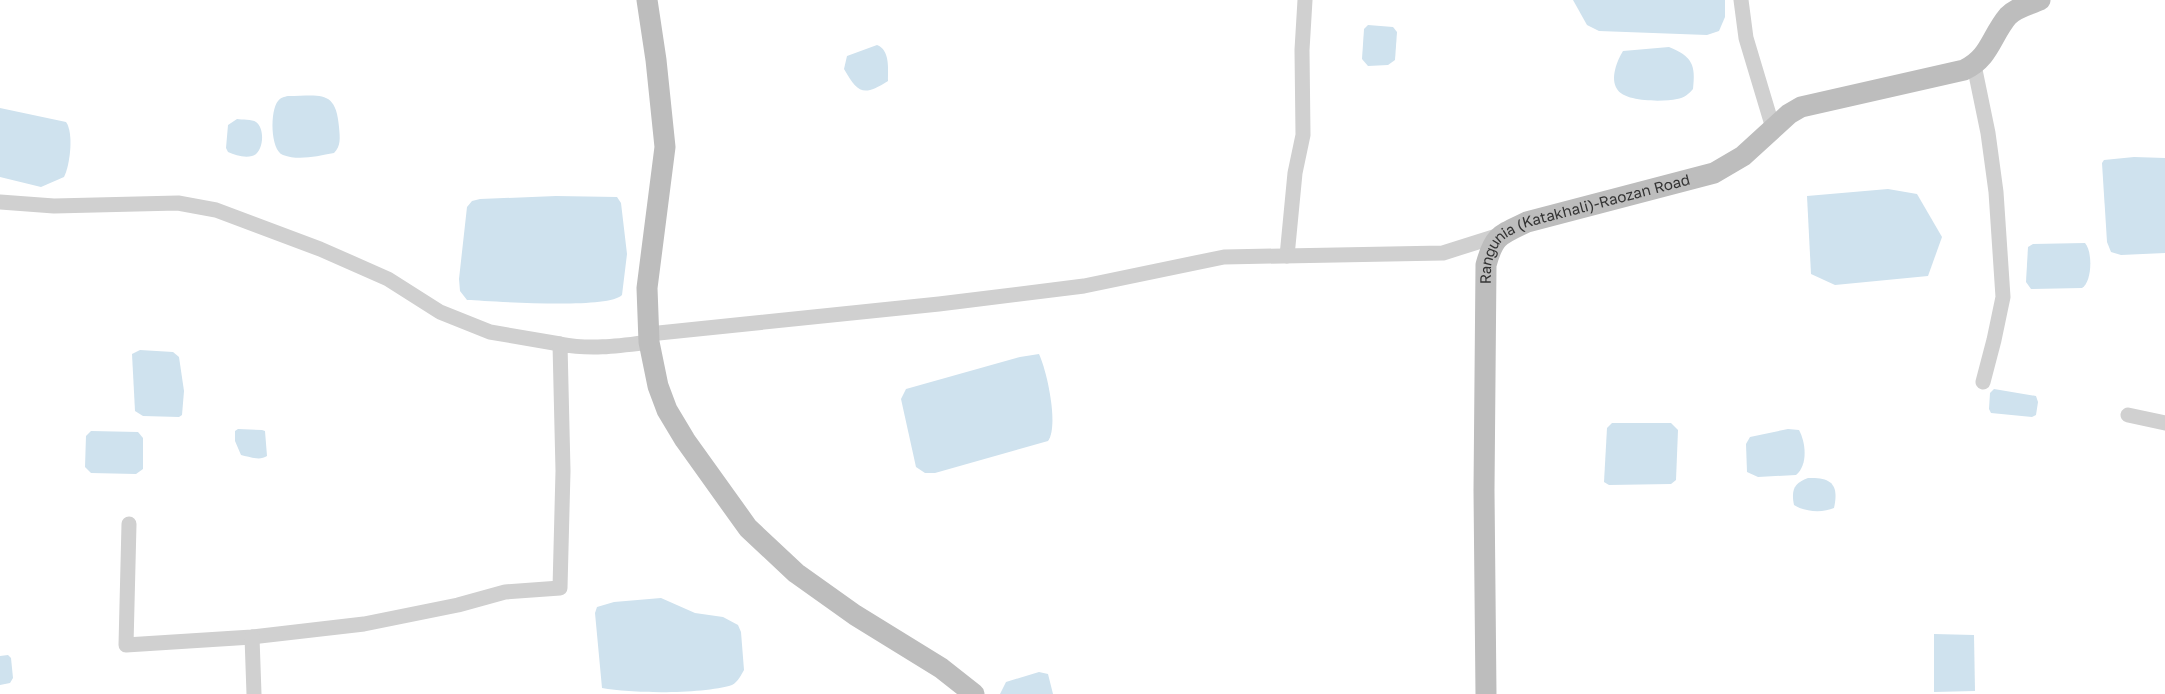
<svg xmlns="http://www.w3.org/2000/svg" width="2165" height="694" viewBox="0 0 2165 694" font-family="'Golos Text',sans-serif">
<style>
.water{fill:#cfe2ee}
.lines{fill:none;stroke-linecap:round;stroke-linejoin:round}
.street{stroke:#d0d0d0;stroke-width:15}
.secondary{stroke:#bdbdbd;stroke-width:21}
.labels{text-anchor:middle;stroke-width:5;stroke-linejoin:round;paint-order:stroke}
.street-label{font-size:15px;fill:#333;stroke:#fff}
</style>
<rect width="100%" height="100%" fill="#fff"/>
<!-- water -->
<g class="water">
<polygon points="1573,0 1725,0 1725,17 1719,31 1707,35 1599,31 1587,25"/>
<polygon points="1368,25 1393,27 1397,32 1395,60 1388,65 1368,66 1362,59 1364,29"/>
<path d="M877,45c13,5 11,23 11,36 -25,16 -30,12 -44,-12l3,-13z"/>
<path d="M1669,47c23,9 27,18 24,42 -4,5 -9,9 -16,10 -14,3 -53,3 -60,-10 -7,-11 0,-28 6,-38z"/>
<path d="M288,96c32,0 48,-7 51,31 1,11 2,19 -5,26 -17,3 -35,8 -51,2 -13,-5 -13,-45 -5,-54 3,-4 6,-4 10,-5z"/>
<path d="M0,108l66,14c8,11 4,43 -2,55l-23,10 -41,-10z"/>
<path d="M237,119c5,1 15,0 19,3 10,7 7,32 -4,34 -8,2 -17,-1 -24,-4l-2,-4 2,-23z"/>
<polygon points="2134,157 2165,158 2165,253 2121,255 2111,252 2107,242 2102,163 2104,160"/>
<polygon points="1888,189 1917,194 1942,237 1928,276 1835,285 1811,274 1807,196"/>
<path d="M556,196l61,1 4,6 6,51 -5,41c-15,15 -129,6 -155,5l-7,-9 -1,-12 8,-72 5,-6 8,-2z"/>
<path d="M2085,243c8,9 7,39 -3,45l-51,1 -5,-7 2,-35 5,-3z"/>
<polygon points="140,350 173,352 179,357 184,391 182,415 179,417 143,416 135,411 132,354"/>
<path d="M1039,354c8,17 20,72 9,87l-113,32h-10l-9,-6 -15,-68 5,-10 114,-32z"/>
<polygon points="1994,389 2036,396 2038,402 2036,415 2032,417 1991,413 1989,409 1990,393"/>
<polygon points="1612,423 1671,423 1678,430 1676,480 1671,484 1609,485 1604,482 1607,428"/>
<path d="M238,429l24,1 3,1 2,25c-7,5 -17,1 -26,-1l-6,-14v-10z"/>
<path d="M1788,429l11,1c7,13 9,35 -3,45l-38,2 -11,-5 -1,-28 4,-7z"/>
<polygon points="91,431 138,432 143,438 143,469 136,474 91,473 85,467 86,436"/>
<path d="M1808,478c24,-1 31,7 26,30 -11,5 -30,4 -40,-3 -3,-15 0,-22 14,-27z"/>
<path d="M661,598l34,15 28,4 15,8 3,7 3,38c-3,5 -6,12 -12,15 -28,9 -97,9 -130,3l-7,-75 2,-6 17,-5z"/>
<polygon points="1934,634 1974,635 1975,691 1934,692"/>
<polygon points="8,655 11,658 13,678 10,683 0,685 0,656"/>
<polygon points="1039,672 1048,674 1053,694 1000,694 1006,682"/>
</g>
<g class="lines">
<!-- street -->
<g class="street">
<polyline points="1741,0 1746,38 1773,128"/>
<polyline points="1974,65 1988,133 1996,192 2003,297 1994,340 1983,382"/>
<polyline points="0,202 54,206 178,203 216,210 320,249 388,279 440,312 490,332 560,344"/>
<polyline points="1287,256 1295,173 1303,135 1302,50 1305,0"/>
<polyline points="649,334 939,304 1084,286 1224,257 1443,253 1500,235"/>
<polyline points="2128,415 2165,423"/>
<path d="M129,524l-3,121 126,-8 112,-13 94,-19 47,-13 55,-4 3,-117 -3,-127c31,6 58,2 89,-2"/>
<polyline points="252,637 254,694"/>
</g>
<!-- secondary -->
<g class="secondary">
<polyline points="647,0 656,60 665,147 647,288 649,342 658,386 667,410 685,440 748,528 796,573 855,615 941,668 974,694"/>
<path id="s1" d="M1486,694l-2,-204 2,-225c8,-30 14,-30 41,-43l187,-49 29,-17 46,-42 12,-7 163,-37c26,-12 27,-34 44,-54 9,-9 21,-11 32,-16"/>
</g>
</g>
<g class="labels">
<!-- street labels -->
<g class="street-label">
<text dy="5" stroke="none"><textPath href="#s1" startOffset="535">Rangunia (Katakhali)-Raozan Road</textPath></text>
</g>
</g>
</svg>
